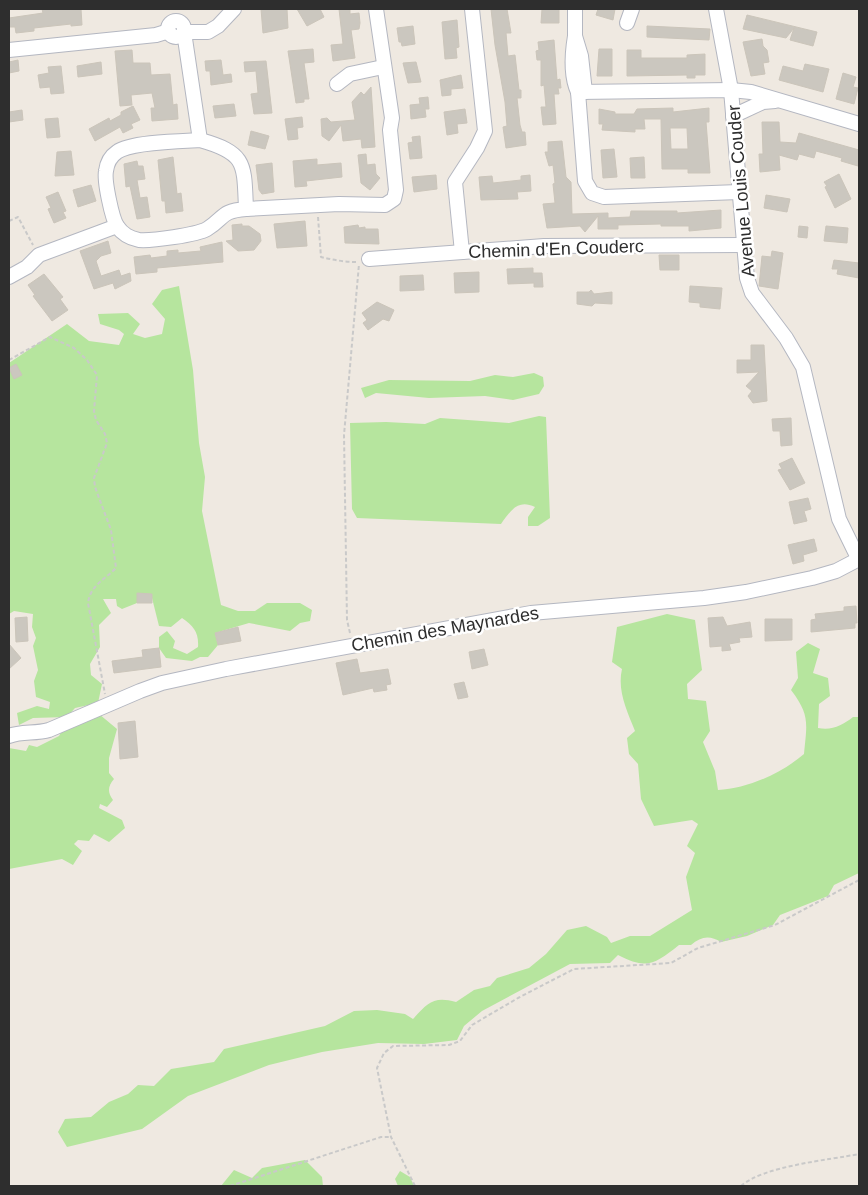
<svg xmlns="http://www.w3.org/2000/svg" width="868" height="1195" viewBox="0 0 868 1195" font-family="Helvetica,sans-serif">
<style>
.green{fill:#b6e59e}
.building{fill:#cbc7bf;stroke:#cbc5ba;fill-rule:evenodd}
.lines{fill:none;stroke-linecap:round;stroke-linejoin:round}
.minor-casing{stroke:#b4b7c1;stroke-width:16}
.path{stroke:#c9c9c9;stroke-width:2;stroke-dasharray:4 2.5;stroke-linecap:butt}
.minor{stroke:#fff;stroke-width:14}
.labels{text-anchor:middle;stroke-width:5;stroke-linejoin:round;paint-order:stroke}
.street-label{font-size:18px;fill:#2e2e2e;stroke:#fff}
</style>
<rect width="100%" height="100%" fill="#efe9e1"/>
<!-- green -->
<g class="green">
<path d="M179,286l14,84 6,73 6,34 -3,34 19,94 17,6h17l12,-8h33l12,7 -2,11 -10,2 -10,8 -41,-8 -34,10 3,12 -10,12h-8l-8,4 -26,-3 -7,-10v-11l8,-6 8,10 -2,7 14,6 11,-7c1,-14 -4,-21 -16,-29l-11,9 -12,-1 -8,-32 -14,-1v10l-15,6 -5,-3 -1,-7h-13l8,14 -12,12 1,22 -10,17 1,11 11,9 -4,19 -23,5 -8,9 -34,1 -14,7 -2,-12 20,-7 12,3 1,-7 -14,-5 -2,-16 4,-11 -5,-24 3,-8 -4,-11 1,-13 -19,-3 -5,3v-251l58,-39 22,17 30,4 5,-11 -5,-4 -19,-6 -2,-10 30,-1 12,11 -7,10 12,4 17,-4 3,-15 -13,-15 10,-14z"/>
<polygon points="534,373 543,377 544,386 539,394 513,400 485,396 429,398 376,393 365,398 361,388 389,380 470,381 495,375 513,377"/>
<path d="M539,416l7,1 4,101 -12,8h-10v-9l7,-10c-17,-8 -24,3 -34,17l-144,-6 -5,-9 -2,-86 36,-1 39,2 15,-6 69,5z"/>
<path d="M667,614l28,6 7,50 -15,14 1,15 18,2 4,30 -7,11 12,29 3,19c29,-1 64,-17 86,-36 3,-31 6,-39 -13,-64l7,-12 -2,-26 12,-9 12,6 -7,24 15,5 2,18 -11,8 -1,24c14,3 25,-3 35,-11h6v156l-25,12 -6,11 -48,19 -7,10 -26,11 -26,6c-11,-7 -20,-6 -30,3h-12c-24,19 -32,25 -61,10l-8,8 -40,1 -88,47 -18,15 -7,14 -33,4 -46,-1 -56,9 -53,13 -81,31 -46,33 -75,18 -9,-15 7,-13 26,-2 18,-15 19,-8 10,-9 16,1 17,-17 43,-7 10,-13 101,-23 29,-15 23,-1 28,4 8,5c15,-16 20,-23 43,-17l18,-12 16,-4 7,-8 32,-10 17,-14 21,-24 19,-4 21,11 4,6 19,-7h20l42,-26 -6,-33 9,-24 -8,-7 11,-22 -6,-4 -38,6 -13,-27 -3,-35 -9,-10 -2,-16 8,-7c-8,-20 -18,-40 -13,-62l-10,-7 5,-35z"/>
<path d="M99,714l18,15 -8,29v15l5,6c-6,7 -7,13 -1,21l-6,7 -7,-3 -1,4 23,12 3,8 -16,14 -15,-8 -5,7 -11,-1 -4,4 8,7 -9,14 -11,-6 -53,10v-121l17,3 3,-6 8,2 22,-11 4,-7z"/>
<polygon points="305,1160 322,1177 323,1186 221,1186 234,1170 252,1178 262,1168"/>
<polygon points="400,1171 410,1177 414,1186 398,1186 395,1179"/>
</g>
<!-- building -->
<g class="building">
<polygon points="42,9 81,9 82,25 71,26 71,24 34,28 34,31 16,33 15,27 9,27 9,18 43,13"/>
<polygon points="261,9 287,9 288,28 263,33"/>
<polygon points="297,9 320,9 324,17 307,26"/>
<polygon points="339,9 350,9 350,14 359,13 360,23 359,29 351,30 355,58 333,61 331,45 343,44"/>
<polygon points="491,9 507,9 511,33 506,33 508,56 515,55 519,90 521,90 521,98 517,98 520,125 522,132 525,132 526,145 506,148 503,127 507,126 505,102 495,45"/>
<polygon points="542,9 559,9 559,23 541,23"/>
<polygon points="598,9 615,9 613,20 596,15"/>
<polygon points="747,15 817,32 813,46 790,40 794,28 786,38 743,29"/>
<polygon points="457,20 459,47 456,48 457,58 445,59 442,22"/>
<polygon points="413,26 415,44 402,46 401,42 399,42 397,28"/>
<polygon points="647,26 710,29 709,40 647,37"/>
<polygon points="762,39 763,46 767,50 769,62 763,63 765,74 751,76 743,42"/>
<polygon points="554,40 557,80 560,79 561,88 558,88 559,94 554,94 556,124 543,125 541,107 546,107 544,85 541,86 541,60 537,60 536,51 539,50 538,42"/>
<polygon points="313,49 314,62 304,63 309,99 304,99 304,102 296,103 288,51"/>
<polygon points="599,49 612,49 612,76 597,76"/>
<polygon points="132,50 133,63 150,63 151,75 170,74 173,105 177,104 178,119 152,121 151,108 155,108 152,93 131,95 132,105 120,106 115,51"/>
<polygon points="627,50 641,50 641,58 687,58 687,55 705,54 705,75 695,75 695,78 687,78 687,75 627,76"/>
<polygon points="18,60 19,71 9,73 9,62"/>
<polygon points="221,60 223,75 231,74 232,82 211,85 210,71 206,71 205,61"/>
<polygon points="266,61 272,113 254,114 251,94 258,93 256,71 245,72 244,62"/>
<polygon points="101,62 102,74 78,77 77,66"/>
<polygon points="416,62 421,82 408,83 403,63"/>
<polygon points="805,64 829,69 823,92 779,80 783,66 803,71"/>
<polygon points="61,66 64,93 51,94 50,87 40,88 38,75 49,73 48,67"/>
<polygon points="843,73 856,77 853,87 858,88 854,104 836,99"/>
<polygon points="461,75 463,88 451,89 451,95 442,96 440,80"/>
<polygon points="371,87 375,147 362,148 361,139 343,141 341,125 329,141 322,136 321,119 327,118 331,122 355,120 352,102 361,92 364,95"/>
<polygon points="428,97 429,109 425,109 426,117 411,119 410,105 420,104 419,98"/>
<polygon points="234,104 236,116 215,118 213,106"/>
<polygon points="133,106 140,120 131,124 133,128 123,133 120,127 95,141 89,129 109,118 110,121 121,115 121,112"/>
<path d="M673,108v4l36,-4v14h-3l4,51h-22v-4h-26l-1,-50h-17l1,10h-10v3l-33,-2 1,-6h-4v-15l16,3v2h19l3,-5zM670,128h17l1,21h-17z"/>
<polygon points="465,109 467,123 457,124 458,133 447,135 444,112"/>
<polygon points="22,110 23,120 9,122 9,112"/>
<polygon points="302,117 303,127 297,128 298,139 288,140 285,119"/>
<polygon points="58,118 60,137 47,138 45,119"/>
<polygon points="762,122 779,122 780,142 796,143 799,133 859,150 858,166 841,161 842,158 816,151 814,158 799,154 797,160 779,155 780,170 760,172 759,154 763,154"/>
<polygon points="251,131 269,136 265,149 248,145"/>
<polygon points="420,136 422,158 410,159 408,143 413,142 412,137"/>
<polygon points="562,141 566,177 571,182 572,214 608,213 608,218 630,217 631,211 677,211 677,213 721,210 721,228 689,231 689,226 661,226 661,224 618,225 618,229 598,229 598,216 585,232 580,226 547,228 543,204 555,203 553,184 555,183 553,165 549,166 545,152 548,152 548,142"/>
<polygon points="614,149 617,177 603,178 601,150"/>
<polygon points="71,151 74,175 55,176 57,152"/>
<polygon points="366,154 367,165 375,164 376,174 380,178 370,190 361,183 358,155"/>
<polygon points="173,157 177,194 181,193 183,211 166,213 165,201 162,201 158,160"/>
<polygon points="644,157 645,178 631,178 630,158"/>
<polygon points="317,159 317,165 341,163 342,177 306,181 307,186 295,187 293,161"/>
<polygon points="137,161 138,166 143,166 145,179 137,180 140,198 147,197 150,217 137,219 130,186 126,187 124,164"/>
<polygon points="272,163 274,192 262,194 259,190 256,165"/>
<polygon points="839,174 851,199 835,208 825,187 827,186 824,182"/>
<polygon points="436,175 437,189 414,192 412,177"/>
<polygon points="530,175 531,191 517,192 518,199 481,200 479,177 492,176 493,183 521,180 521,176"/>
<polygon points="91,185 96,201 78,207 73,190"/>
<polygon points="58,192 66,211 63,212 66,218 54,223 48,209 51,208 46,197"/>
<polygon points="766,195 790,199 787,212 764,208"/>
<polygon points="305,221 307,246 277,248 274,224"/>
<polygon points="242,224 242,226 249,226 260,234 261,241 254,250 238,251 226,241 233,240 232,225"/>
<polygon points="358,225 359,228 365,227 365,229 378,229 379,244 345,243 344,227"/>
<polygon points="799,226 808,227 807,238 798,237"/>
<polygon points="826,226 848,228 847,243 824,241"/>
<polygon points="108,241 111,253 101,256 96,261 101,276 119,270 121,276 130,273 131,281 115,289 113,283 94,289 80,251"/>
<polygon points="222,242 223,262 157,268 157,272 136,274 134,257 150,255 151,258 167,256 167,251 178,250 178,253 201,251 200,247"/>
<polygon points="772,251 783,253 778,289 759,286 762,256 771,257"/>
<polygon points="659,255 679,255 679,270 660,270"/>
<polygon points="834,260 859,263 859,278 837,274 838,269 832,269"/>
<polygon points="533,268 533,273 542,273 543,287 534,287 534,283 508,284 507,269"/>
<polygon points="479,272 479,292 455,293 454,273"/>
<polygon points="44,274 63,297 60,299 68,310 52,321 33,296 35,295 28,285"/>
<polygon points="423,275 424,290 400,291 400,276"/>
<polygon points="690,286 722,288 720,309 700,307 700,303 689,302"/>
<polygon points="591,290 594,294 612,292 612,304 595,303 592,306 577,304 577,292 589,292"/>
<polygon points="377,302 394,310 389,321 383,319 368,330 363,323 367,320 362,313"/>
<polygon points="751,345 764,345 767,401 753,403 748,396 752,391 746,386 759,372 737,373 737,360 751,360"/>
<polygon points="16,364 22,375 14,379 9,368"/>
<polygon points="791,418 792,445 781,446 780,431 773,431 772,419"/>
<polygon points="792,458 805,483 790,490 778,470 782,469 779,464"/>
<polygon points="808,498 811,509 804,511 807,521 794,524 789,502"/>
<polygon points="814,539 817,551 803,555 804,561 793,564 788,545"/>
<polygon points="137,593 152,594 152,603 137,603"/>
<polygon points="856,606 857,623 855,623 855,628 811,632 811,620 816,619 815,614 844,611 844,607"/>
<polygon points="27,617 28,641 16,642 15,618"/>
<polygon points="723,617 727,626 750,622 752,637 739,638 740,642 729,644 731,650 722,651 722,646 710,647 708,618"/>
<polygon points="765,619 792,619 792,640 765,641"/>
<polygon points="238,627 241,641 218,645 215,633"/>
<polygon points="9,644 21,658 9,669"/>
<polygon points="159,648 161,667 114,673 112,661 143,657 142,650"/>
<polygon points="484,649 488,665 472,669 469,652"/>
<polygon points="357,659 360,673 388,669 391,684 386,685 387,690 374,692 373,688 343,695 336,663"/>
<polygon points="464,682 468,697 458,699 454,684"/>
<polygon points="135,721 138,757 120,759 118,723"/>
</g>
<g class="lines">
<defs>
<g id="minor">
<polyline points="716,9 731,90 747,278 752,293 786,338 803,367 839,519 859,560"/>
<circle cx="176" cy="29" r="8"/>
<polyline points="627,23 632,9"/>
<polyline points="575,36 575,9"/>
<polyline points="9,50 156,35 169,31"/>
<polyline points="337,84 350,74 383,67"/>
<polyline points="578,92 731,90 751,92 859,124"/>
<path d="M585,92l-4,-36 -6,-20c-3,18 -5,39 3,56l7,89 7,12 12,4 135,-5"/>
<polyline points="733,116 763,102 775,101"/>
<path d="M200,140c47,13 44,24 46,69 -26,2 -21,9 -39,20 -11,6 -55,12 -68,11 -9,-2 -16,-5 -22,-14 -5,-8 -13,-45 -11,-55 1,-8 5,-15 11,-19 13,-10 65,-11 83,-12z"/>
<polyline points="200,140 184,32 208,32 218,26 234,9"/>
<polyline points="246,209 339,204 385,205 394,199 396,190 390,130 392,118 376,9"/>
<polyline points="462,252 455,182 477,148 485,131 472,9"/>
<polyline points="369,259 544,246 744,245"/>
<polyline points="9,277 27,267 39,255 117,226"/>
<path d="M9,736c13,-5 26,-2 40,-6l91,-39 22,-8 64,-14 305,-56 173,-15 42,-6 66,-14 24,-7 23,-12"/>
</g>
</defs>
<!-- minor casing -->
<use href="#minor" class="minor-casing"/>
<!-- path -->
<g class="path">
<path d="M318,217l3,40c12,3 24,5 36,5"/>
<polyline points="9,221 18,217 33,245"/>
<path d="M9,360l41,-23 24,11 13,12 10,15 -3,36 2,9 9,14 2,9 -13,35 1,9 16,43 5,38c-12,12 -26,18 -28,35l17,91"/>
<polyline points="350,633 347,620 344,435 359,264"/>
<polyline points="230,1186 381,1137 391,1137"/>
<polyline points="415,1186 391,1137 377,1068 384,1053 393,1046 449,1045 460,1041 472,1025 518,998 574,969 671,963 698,948 775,925 859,880"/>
<path d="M741,1186c22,-20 88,-26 118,-32"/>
</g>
<!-- minor -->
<use href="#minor" class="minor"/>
</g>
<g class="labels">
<!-- street labels -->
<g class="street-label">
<text transform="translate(741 191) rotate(-95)" y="6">Avenue Louis Couder</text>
<text transform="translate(556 249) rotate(-2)" y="6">Chemin d'En Couderc</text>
<text transform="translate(445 629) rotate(-10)" y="6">Chemin des Maynardes</text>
</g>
</g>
<!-- border -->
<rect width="868" height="1195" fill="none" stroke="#2e2e2e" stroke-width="20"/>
</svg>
